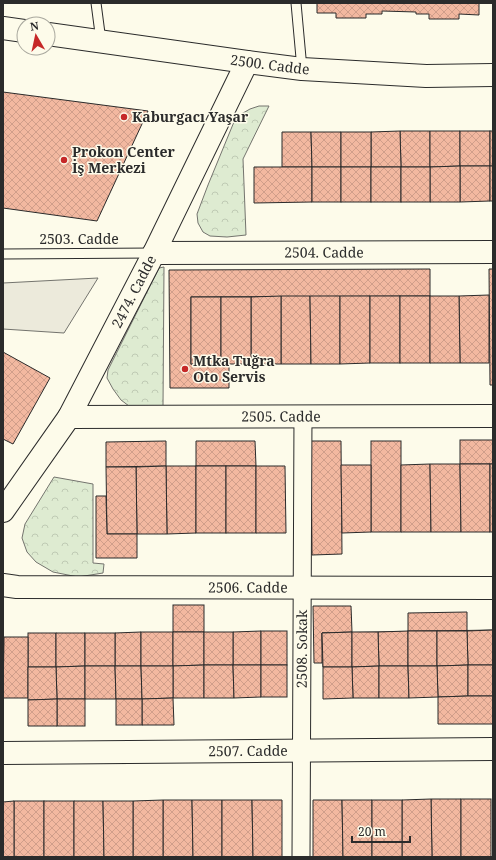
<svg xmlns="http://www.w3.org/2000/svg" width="496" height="860" viewBox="0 0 496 860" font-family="'Noto Serif',serif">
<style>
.forest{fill:url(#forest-crowns);stroke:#74746e}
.parking{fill:#eceadb;stroke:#74746e}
.building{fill:url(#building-cross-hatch);stroke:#2b2b2b}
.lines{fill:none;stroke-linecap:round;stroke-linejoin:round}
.service-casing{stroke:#2b2b2b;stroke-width:11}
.minor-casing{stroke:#2b2b2b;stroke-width:19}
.tertiary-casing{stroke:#2b2b2b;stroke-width:24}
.service{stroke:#fdfbea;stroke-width:9}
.minor{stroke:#fdfbea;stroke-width:17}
.tertiary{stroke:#fdfbea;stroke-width:22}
.poi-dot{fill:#c62828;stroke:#fdfbea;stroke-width:1.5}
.labels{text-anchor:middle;stroke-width:3;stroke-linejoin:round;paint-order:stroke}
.street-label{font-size:14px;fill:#2b2b2b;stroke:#fdfbea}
.poi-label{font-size:14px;font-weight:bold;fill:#2b2b2b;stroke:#fdfbea;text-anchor:start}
</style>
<defs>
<pattern id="forest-crowns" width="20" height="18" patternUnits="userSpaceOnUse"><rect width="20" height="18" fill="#deebd1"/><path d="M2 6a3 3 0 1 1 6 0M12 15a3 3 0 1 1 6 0" fill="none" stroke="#bfcab4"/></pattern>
<pattern id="building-cross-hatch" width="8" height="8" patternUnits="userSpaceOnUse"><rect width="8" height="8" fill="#f2b8a0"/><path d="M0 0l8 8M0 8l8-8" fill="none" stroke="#d09e8a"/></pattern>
</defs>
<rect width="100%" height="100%" fill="#fdfbea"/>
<!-- forest -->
<g class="forest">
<polygon points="259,106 269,106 243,159 246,235 227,237 210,236 203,232 198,223 197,214 208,185 236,117 250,109"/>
<polygon points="164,267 163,407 129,406 121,400 113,389 107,378 108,370 159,268"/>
<polygon points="54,477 93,484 93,563 104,564 103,573 78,577 53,572 36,562 27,552 22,538 25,524"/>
</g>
<!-- parking -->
<polygon class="parking" points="98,278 64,333 3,329 3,283"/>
<!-- building -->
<g class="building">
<polygon points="317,3 479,3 479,15 459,14 459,19 429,19 429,14 416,14 416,12 382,11 382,14 366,14 366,18 336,18 336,13 317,13"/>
<polygon points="3,92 148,111 97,221 3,208"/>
<polygon points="400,131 430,131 430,167 401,167"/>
<polygon points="400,131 401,167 371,167 371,132"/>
<polygon points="430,131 460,131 460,166 430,167"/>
<rect x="460" y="131" width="30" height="35"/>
<rect x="490" y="131" width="3" height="35"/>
<polygon points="282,132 311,132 312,167 282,167"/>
<polygon points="311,132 341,132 341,167 312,167"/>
<rect x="341" y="132" width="30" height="35"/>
<polygon points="460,166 490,166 490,201 460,202"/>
<polygon points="460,166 460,202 430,202 430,167"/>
<rect x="490" y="166" width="3" height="35"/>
<polygon points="254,167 312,167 312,202 254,203"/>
<rect x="312" y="167" width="29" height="35"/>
<rect x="341" y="167" width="30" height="35"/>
<rect x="371" y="167" width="30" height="35"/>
<rect x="401" y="167" width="29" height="35"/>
<polygon points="430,269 430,296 191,297 191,364 229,364 229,388 170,388 169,270"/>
<polygon points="489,269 493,269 493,385 490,385"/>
<polygon points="489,295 489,363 460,363 459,296"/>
<polygon points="281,296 310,296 311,364 281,364"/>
<polygon points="281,296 281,364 251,364 251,297"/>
<polygon points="310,296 340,296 340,364 311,364"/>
<polygon points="340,296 370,296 370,363 340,364"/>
<rect x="370" y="296" width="30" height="67"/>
<rect x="400" y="296" width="30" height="67"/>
<polygon points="430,296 459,296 460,363 430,363"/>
<rect x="191" y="297" width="30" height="67"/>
<rect x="221" y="297" width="30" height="67"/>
<polygon points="3,352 50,378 13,444 3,439"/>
<rect x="460" y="440" width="33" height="24"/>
<polygon points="166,441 166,466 106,467 106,442"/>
<polygon points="196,441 255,441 256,466 196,466"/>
<polygon points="311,441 341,441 342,554 312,555"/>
<rect x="371" y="441" width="30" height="91"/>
<polygon points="430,464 431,532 401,532 401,465"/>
<polygon points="430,464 460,464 461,532 431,532"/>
<polygon points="460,464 490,464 490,532 461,532"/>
<rect x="490" y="464" width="3" height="68"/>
<polygon points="341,465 371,465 371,532 342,533"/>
<polygon points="166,466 196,466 196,533 167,534"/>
<polygon points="166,466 167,534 137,534 136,467"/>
<rect x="196" y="466" width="30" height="67"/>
<rect x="226" y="466" width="30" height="67"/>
<polygon points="256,466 285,466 286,533 256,533"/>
<polygon points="106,467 136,467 137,534 107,534"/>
<polygon points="96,496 106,496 107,534 137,534 137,558 96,558"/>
<rect x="173" y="605" width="31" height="27"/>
<polygon points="313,606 351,606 352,632 322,633 322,663 314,663"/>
<polygon points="467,612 467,631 408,631 408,613"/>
<polygon points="493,630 493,665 323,667 322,633"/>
<polygon points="493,630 493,665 468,665 467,631"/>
<polygon points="261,631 261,665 233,665 233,632"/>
<rect x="261" y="631" width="26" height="34"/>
<polygon points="408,631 408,666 379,666 378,632"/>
<rect x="408" y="631" width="29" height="35"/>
<polygon points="437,631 467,631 468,665 437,666"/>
<polygon points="141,632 141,666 115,666 115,633"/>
<rect x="141" y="632" width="32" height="34"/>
<polygon points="173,632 204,632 204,665 173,666"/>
<rect x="204" y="632" width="29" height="33"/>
<polygon points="352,632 352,667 323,667 322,633"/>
<polygon points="352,632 378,632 379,666 352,667"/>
<rect x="28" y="633" width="28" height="34"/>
<polygon points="56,633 85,633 85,666 56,667"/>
<rect x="85" y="633" width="30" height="33"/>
<polygon points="4,637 28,637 28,698 3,698"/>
<polygon points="204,665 204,698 173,698 173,666"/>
<polygon points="204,665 233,665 234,698 204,698"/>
<polygon points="233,665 261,665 261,697 234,698"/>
<rect x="261" y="665" width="26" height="32"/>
<polygon points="468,665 468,696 438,697 437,666"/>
<rect x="468" y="665" width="25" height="31"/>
<polygon points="85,666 85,699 57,699 56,667"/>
<polygon points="85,666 115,666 116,699 85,699"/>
<polygon points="115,666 141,666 142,699 116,699"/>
<polygon points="141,666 173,666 173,698 142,699"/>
<polygon points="379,666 379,698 353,698 352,667"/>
<polygon points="379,666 408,666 409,698 379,698"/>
<polygon points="408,666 437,666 438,697 409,698"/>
<polygon points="28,667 56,667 57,699 28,700"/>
<polygon points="323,667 352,667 353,698 323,699"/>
<polygon points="468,696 493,696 493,724 438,724 438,697"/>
<polygon points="173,698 174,725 142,725 142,699"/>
<rect x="57" y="699" width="28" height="27"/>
<polygon points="57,699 57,726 28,726 28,700"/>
<rect x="116" y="699" width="26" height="26"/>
<polygon points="431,799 461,799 461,857 432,857"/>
<polygon points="431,799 432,857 402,857 402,800"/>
<rect x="461" y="799" width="30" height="58"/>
<polygon points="163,800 192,800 193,857 163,857"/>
<polygon points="163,800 163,857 133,857 133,801"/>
<polygon points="192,800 222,800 222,857 193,857"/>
<polygon points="222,800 252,800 253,857 222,857"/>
<polygon points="252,800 282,800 282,857 253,857"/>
<polygon points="313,800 342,800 343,857 313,857"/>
<polygon points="342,800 372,800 372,857 343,857"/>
<rect x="372" y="800" width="30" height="57"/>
<rect x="14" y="801" width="30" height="56"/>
<polygon points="14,801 14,857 3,857 3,802"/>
<rect x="44" y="801" width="30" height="56"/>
<polygon points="74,801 103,801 104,857 74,857"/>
<polygon points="103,801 133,801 133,857 104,857"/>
</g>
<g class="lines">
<defs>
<g id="service">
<polyline points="96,3 101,41"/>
<polyline points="296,3 302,69"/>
<polyline points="3,254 154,253"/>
</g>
<g id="minor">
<path id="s1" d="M301,857l2,-441"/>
</g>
<g id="tertiary">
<polyline points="3,28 24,31"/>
<path id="s2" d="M48,34l199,28 55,7 124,7 67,-1"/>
<path id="s3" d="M154,253l339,-1"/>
<path id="s4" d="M69,417l424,-1"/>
<path id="s5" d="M3,511l66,-94 85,-164 93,-191"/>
<path id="s6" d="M3,585l14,2 476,1"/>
<path id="s7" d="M3,753l490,-4"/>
</g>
</defs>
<!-- service casing -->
<use href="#service" class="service-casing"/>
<!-- minor casing -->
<use href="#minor" class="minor-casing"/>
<!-- tertiary casing -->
<use href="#tertiary" class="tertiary-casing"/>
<!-- service -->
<use href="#service" class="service"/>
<!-- minor -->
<use href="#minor" class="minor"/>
<!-- tertiary -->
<use href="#tertiary" class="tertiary"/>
</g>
<!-- markers -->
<g class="poi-dot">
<circle cx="124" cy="117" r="4"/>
<circle cx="64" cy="160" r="4"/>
<circle cx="185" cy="369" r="4"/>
</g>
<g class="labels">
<!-- street labels -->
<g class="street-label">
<text dy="5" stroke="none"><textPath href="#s2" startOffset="224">2500. Cadde</textPath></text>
<text x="79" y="244">2503. Cadde</text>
<text dy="5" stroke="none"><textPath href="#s3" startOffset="170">2504. Cadde</textPath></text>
<text dy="5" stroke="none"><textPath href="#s5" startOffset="256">2474. Cadde</textPath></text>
<text dy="5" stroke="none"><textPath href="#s4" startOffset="212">2505. Cadde</textPath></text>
<text dy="5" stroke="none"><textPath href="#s6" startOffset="245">2506. Cadde</textPath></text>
<text dy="5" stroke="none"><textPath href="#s1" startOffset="208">2508. Sokak</textPath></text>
<text dy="5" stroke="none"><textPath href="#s7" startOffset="245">2507. Cadde</textPath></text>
</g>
<!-- poi labels -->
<g class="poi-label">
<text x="132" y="122">Kaburgacı Yaşar</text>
<text x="72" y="157">Prokon Center<tspan x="72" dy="16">İş Merkezi</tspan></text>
<text x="193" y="366">Mtka Tuğra<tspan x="193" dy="16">Oto Servis</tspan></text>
</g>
</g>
<!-- border -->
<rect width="496" height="860" fill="none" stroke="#2b2b2b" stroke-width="8"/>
<!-- north arrow -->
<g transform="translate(36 36) rotate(351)"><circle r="19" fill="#fdfbea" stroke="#a9a89e"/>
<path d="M0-3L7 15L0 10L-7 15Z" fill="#c62828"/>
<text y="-6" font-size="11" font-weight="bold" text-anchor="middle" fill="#2b2b2b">N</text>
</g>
<!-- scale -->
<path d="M352 836v6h58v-6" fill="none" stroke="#2b2b2b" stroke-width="2"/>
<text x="358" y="836" font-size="12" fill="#2b2b2b" stroke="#fdfbea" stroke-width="3" paint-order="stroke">20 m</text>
</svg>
